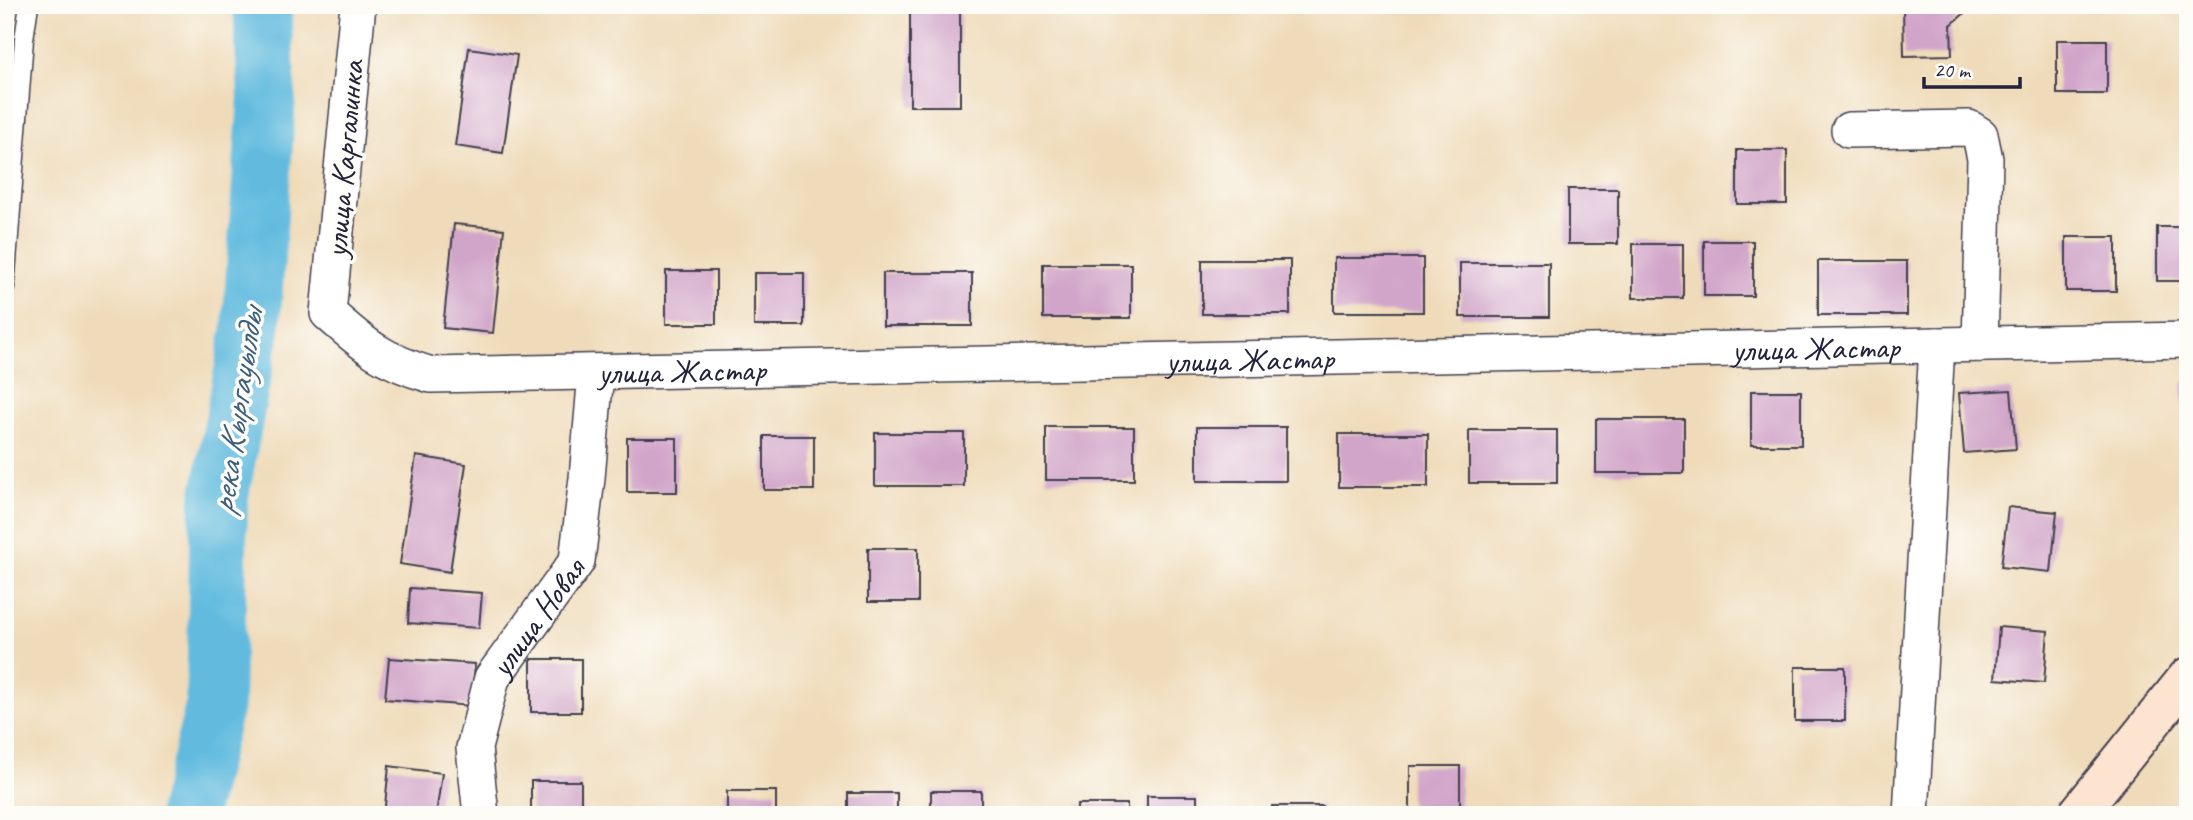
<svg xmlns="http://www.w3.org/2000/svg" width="2193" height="820" viewBox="0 0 2193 820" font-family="Caveat,sans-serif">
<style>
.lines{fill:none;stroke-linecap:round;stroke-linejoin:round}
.river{stroke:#62bbdf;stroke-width:58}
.building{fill:#d1a5c9}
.lane-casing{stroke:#413e4e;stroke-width:21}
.street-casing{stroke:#413e4e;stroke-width:38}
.secondary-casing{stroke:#413e4e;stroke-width:42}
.lane{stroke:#fff;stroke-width:18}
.street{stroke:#fff;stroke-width:35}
.secondary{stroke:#fde4d1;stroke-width:38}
.labels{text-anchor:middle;stroke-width:7;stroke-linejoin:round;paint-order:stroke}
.street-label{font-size:33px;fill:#22223b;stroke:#fdfcf7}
.water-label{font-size:35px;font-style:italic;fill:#3c5f7d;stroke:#fdfcf7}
</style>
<rect width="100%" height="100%" fill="#fdfcf7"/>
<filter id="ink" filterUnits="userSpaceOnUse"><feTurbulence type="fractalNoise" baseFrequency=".0143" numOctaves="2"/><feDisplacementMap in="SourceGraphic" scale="14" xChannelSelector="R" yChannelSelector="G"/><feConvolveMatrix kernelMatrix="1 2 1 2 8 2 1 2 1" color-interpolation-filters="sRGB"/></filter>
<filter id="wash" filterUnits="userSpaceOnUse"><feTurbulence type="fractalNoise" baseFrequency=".00686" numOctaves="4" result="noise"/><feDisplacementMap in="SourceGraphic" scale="28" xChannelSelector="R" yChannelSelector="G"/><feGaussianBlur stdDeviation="1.57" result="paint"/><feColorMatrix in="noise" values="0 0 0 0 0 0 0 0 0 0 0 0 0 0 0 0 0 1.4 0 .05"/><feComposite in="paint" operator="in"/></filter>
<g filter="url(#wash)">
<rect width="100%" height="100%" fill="#efdbba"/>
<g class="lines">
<!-- river -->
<polyline class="river" points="187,815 215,704 219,500 251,329 267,97 262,5"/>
</g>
<g id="blocks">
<!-- building -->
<g class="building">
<rect x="910" y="5" width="50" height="101"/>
<polygon points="1903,5 1974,5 1951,25 1952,55 1904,56"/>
<rect x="2057" y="40" width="50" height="54"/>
<polygon points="469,48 517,55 503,153 455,146"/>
<rect x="1737" y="150" width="50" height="54"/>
<rect x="1568" y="189" width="50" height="55"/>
<polygon points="454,224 504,229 493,333 443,328"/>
<rect x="2157" y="227" width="31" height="54"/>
<rect x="2066" y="237" width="50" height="54"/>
<rect x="1704" y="241" width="49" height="55"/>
<rect x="1633" y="244" width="50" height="54"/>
<rect x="1334" y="258" width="89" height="54"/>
<rect x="1202" y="260" width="88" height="54"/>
<rect x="1818" y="261" width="89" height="54"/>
<rect x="1460" y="263" width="89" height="54"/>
<rect x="1043" y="264" width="88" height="54"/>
<rect x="666" y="271" width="50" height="53"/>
<rect x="754" y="273" width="50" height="53"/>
<rect x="883" y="273" width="89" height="53"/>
<polygon points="2188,382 2188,428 2185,428 2182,383"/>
<polygon points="2011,390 2016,449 1964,453 1959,393"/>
<rect x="1751" y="391" width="50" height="54"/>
<rect x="1596" y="419" width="88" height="54"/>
<rect x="1046" y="427" width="88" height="53"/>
<rect x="1197" y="427" width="89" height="54"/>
<rect x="1469" y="430" width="88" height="53"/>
<rect x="875" y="433" width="89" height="53"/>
<rect x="1339" y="434" width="89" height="53"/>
<rect x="764" y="436" width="50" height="54"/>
<rect x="627" y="438" width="50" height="54"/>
<polygon points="416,456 466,464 450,572 400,564"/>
<polygon points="2008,507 2057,512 2051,572 2001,567"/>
<rect x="868" y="548" width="50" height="54"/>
<polygon points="410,588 482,593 479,628 408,623"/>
<polygon points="1999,627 2048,631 2044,683 1995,679"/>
<polygon points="389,658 475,664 471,706 385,699"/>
<rect x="531" y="659" width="50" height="53"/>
<rect x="1795" y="667" width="50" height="54"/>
<polygon points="389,766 442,773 436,815 384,815"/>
<rect x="1410" y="766" width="50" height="49"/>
<rect x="531" y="781" width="50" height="34"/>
<rect x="727" y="791" width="49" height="24"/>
<rect x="931" y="791" width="50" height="24"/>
<rect x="848" y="793" width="49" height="22"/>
<rect x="1147" y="796" width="50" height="19"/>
<rect x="1077" y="804" width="50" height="11"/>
<rect x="1272" y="806" width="50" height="9"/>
</g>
</g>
</g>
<g filter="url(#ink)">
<use href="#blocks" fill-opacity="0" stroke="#413e4e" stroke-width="2"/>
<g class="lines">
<defs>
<polyline id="lane" points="5,288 24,39 29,5"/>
<g id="street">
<path id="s1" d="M358,5l-30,308c37,33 55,48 103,62l1757,-35"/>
<polyline points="1849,130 1969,128 1980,135 1985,159 1980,344"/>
<path id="s2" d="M481,815l-7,-67 18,-70 85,-117 10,-83 9,-105"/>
<polyline points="1911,815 1937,345"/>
</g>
<polyline id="secondary" points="2077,815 2188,677"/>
</defs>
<!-- lane casing -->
<use href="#lane" class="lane-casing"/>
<!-- street casing -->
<use href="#street" class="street-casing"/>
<!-- secondary casing -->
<use href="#secondary" class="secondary-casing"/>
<!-- lane -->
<use href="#lane" class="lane"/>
<!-- street -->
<use href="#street" class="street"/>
<!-- secondary -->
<use href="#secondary" class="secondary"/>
</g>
</g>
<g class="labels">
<!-- street labels -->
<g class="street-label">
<text transform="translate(343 159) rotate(-85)" y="12">улица Каргалинка</text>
<text dy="12" stroke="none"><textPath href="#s1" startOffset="1816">улица Жастар</textPath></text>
<text dy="12" stroke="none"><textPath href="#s1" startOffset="1250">улица Жастар</textPath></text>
<text dy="12" stroke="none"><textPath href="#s1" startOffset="682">улица Жастар</textPath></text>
<text dy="12" stroke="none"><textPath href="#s2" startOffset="215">улица Новая</textPath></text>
</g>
<!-- water labels -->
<g class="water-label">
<text transform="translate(236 411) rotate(-82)" y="12">река Кыргауылды</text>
</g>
</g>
<!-- margin -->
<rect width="2193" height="820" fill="none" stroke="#fdfcf7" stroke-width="28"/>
<!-- scale -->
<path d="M1924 77v10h96v-10" fill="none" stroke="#22223b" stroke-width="3.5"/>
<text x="1934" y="77" font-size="21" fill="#22223b" stroke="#fdfcf7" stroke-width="5" paint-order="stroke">20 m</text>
</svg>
